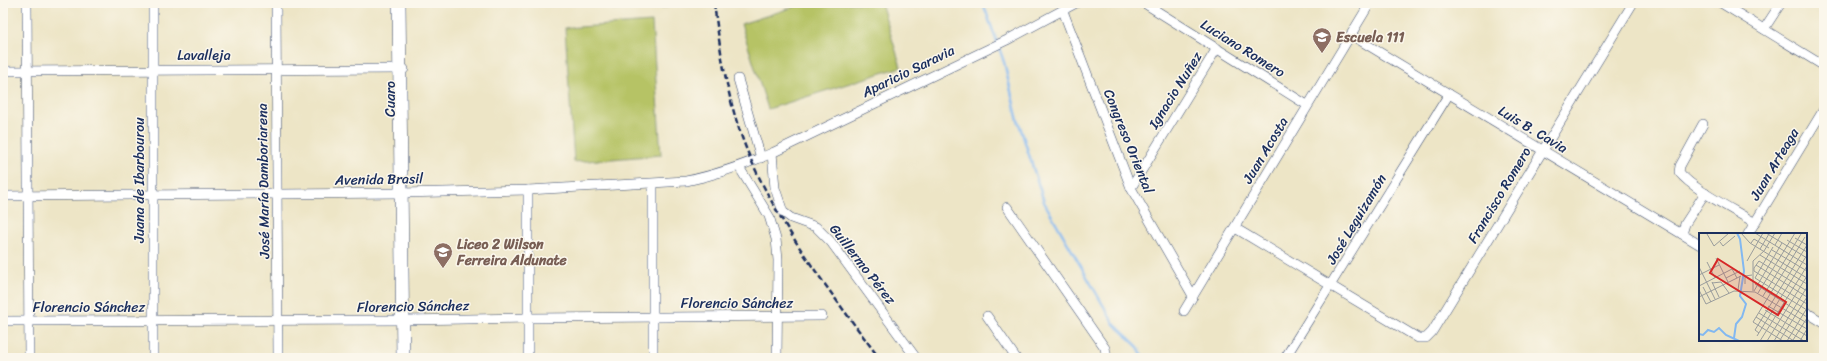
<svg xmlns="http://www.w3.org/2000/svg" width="1827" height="361" viewBox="0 0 1827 361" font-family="Sriracha,sans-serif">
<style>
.green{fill:#b6c365;stroke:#687962}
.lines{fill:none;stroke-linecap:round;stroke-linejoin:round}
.stream{stroke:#82b8f1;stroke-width:2.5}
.street-casing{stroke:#3a4a6e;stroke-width:10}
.secondary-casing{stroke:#3a4a6e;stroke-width:14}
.street{stroke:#fff;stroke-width:9}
.secondary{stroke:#fff;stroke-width:13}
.rail{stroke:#1b2f5e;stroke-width:2.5;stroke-dasharray:6 3;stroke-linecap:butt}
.labels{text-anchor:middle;stroke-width:3;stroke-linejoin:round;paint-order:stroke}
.education-label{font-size:14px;font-weight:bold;fill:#785e54;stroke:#fbf7ec;text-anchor:start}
.street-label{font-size:14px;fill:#1b2f5e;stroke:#fbf7ec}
.inset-river{fill:none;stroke:#82b8f1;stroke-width:2}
.inset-road{fill:none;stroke:#999c9c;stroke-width:1}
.view{fill:#d62828;fill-opacity:0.15;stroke:#d62828;stroke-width:2}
.inset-edge{fill:none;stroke:#1b2f5e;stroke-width:2}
</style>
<rect width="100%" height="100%" fill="#fbf7ec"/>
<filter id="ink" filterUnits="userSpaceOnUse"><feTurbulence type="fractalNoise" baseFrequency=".025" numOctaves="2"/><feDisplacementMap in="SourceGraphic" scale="8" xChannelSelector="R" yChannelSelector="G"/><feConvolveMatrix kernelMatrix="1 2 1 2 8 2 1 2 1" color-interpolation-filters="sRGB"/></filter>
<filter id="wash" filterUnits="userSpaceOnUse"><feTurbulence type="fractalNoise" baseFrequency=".012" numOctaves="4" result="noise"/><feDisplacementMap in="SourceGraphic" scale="16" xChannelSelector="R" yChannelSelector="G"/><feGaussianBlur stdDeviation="0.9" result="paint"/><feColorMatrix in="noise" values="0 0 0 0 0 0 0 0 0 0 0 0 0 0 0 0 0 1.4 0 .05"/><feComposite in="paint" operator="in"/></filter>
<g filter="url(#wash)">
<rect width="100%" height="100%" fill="#ede5c6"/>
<!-- green -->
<g class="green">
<polygon points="613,3 668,3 668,7 613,10"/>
<polygon points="806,3 881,3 901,67 768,109 741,24"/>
<polygon points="652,22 661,155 574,162 565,28"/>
</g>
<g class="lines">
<!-- stream -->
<polyline class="stream" points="983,3 1004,62 1017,117 1044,202 1114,324 1138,347 1144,358"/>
</g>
</g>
<g filter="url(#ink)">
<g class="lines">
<defs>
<g id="street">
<polyline points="27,3 29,358"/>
<polyline points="153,3 153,358"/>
<polyline points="276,3 278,358"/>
<polyline points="1144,3 1307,105"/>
<polyline points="1721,3 1824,66"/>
<polyline points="1063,11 1131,188 1193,296"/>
<polyline points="1764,29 1781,3"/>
<polyline points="1351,35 1700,245"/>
<polyline points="3,71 404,69"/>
<polyline points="738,79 761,158"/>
<path d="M1703,124l-23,42 -1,6c13,17 57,39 76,51"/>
<polyline points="772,153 775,188 783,212 791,218 816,227 831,242 916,358"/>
<polyline points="739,167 769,216 776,239 778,260 777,358"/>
<polyline points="653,184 653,358"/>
<polyline points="1131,188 1217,48"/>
<polyline points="528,190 528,358"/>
<path d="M3,196l399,-3 126,-3 158,-9c30,-6 58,-16 86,-28l235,-113 69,-37"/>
<polyline points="1007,207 1105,348 1107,358"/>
<polyline points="1235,228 1418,338 1426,338 1432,332 1633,3"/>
<polyline points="1682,234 1685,224 1705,193"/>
<polyline points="1748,234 1824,109"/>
<polyline points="1184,311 1370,3"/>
<polyline points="1806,312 1824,323"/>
<polyline points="987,316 1016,358"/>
<polyline points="3,321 403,320 528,318 822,316"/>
<polyline points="1285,358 1449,94"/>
</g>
<polyline id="secondary" points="399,3 403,358"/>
</defs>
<!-- street casing -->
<use href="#street" class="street-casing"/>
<!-- secondary casing -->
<use href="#secondary" class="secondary-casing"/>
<!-- street -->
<use href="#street" class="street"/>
<!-- secondary -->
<use href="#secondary" class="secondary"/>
<!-- rail -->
<path class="rail" d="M714,3c7,54 15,109 38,159 32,72 81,133 127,196"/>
</g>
</g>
<!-- icons -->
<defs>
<symbol id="school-pin" viewBox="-11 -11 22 30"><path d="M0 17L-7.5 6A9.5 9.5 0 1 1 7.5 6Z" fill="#8d6e63" stroke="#fbf7ec"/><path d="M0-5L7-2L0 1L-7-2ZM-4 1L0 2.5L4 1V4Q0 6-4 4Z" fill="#fff"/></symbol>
</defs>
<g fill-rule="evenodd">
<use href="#school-pin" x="1311" y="26" width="22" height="30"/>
<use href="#school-pin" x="432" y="241" width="22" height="30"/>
</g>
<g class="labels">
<!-- education labels -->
<g class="education-label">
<text x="1336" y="42">Escuela 111</text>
<text x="457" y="249">Liceo 2 Wilson<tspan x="457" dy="16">Ferreira Aldunate</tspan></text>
</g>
<!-- street labels -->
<g class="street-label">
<text transform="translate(1243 48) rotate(32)" y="5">Luciano Romero</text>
<text x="204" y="60">Lavalleja</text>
<text transform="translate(908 71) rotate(-26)" y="5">Aparicio Saravia</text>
<text transform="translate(1175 90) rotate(-58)" y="5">Ignacio Nuñez</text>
<text transform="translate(390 99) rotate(-90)" y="5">Cuaro</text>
<text transform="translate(1533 129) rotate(31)" y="5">Luis B. Cavia</text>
<text transform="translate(1129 141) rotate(68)" y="5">Congreso Oriental</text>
<text transform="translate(1265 150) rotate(-59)" y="5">Juan Acosta</text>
<text transform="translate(1774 164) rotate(-59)" y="5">Juan Arteaga</text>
<text transform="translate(379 179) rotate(-1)" y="5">Avenida Brasil</text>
<text transform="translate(139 180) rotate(-90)" y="5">Juana de Ibarbourou</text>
<text transform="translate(263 181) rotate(-91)" y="5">José María Damboriarena</text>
<text transform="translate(1499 195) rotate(-59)" y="5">Francisco Romero</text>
<text transform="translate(1356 219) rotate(-59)" y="5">José Leguizamón</text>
<text transform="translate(863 264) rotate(52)" y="5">Guillermo Pérez</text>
<text x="737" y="308">Florencio Sánchez</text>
<text transform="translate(413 306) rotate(-1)" y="5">Florencio Sánchez</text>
<text x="89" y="312">Florencio Sánchez</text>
</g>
</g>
<!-- overview -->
<g transform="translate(1699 233)">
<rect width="108" height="108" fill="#ede5c6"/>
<path class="inset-river" d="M0,101l4,1 5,-5 6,2 5,-4 7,7 13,6M35,105l2,-14 6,-7 4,-13 -6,-8 4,-25 -4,-32 -3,-6"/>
<path class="inset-road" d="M42,0l9,10 57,35M56,0l52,32M67,0l41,25M8,1l7,12 15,-13M96,5l12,7M88,7l20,12M21,9l3,4 12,-10M52,10l3,-4 15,9M76,12l7,-12M74,14l-18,31 52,32M61,16l9,-15M73,17l35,21M61,22l47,29M17,25l12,24M48,28l16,-28M8,29l8,16M57,32l51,32M0,34l16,32M0,42l20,-10M27,45l14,-7M13,49l7,15M13,50l9,-1 8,11M46,51v-8l7,-1M56,51l52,33M0,53l33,-17 5,9M4,54l8,15M0,57l7,14 28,-13 21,1 52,31M39,57l2,-14M54,58v-30l11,-10 11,-18M55,58l28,-48M108,58l-48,-30 -5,7v3l53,33M59,60l37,-60M64,63l38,-62M0,64l42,-21M69,73l39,23M66,77l42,26M60,80l45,28M57,84l38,24M60,100l-4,-3 52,-85M58,103l50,-81M81,107l27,-43M94,107l14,-22M61,108l47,-75M68,108l40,-65M75,108l33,-54M84,108l-30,-19 52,-85M88,108l20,-33M101,108l7,-12"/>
<path class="view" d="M19,26l68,43 -8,13 -68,-42z"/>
<rect width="108" height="108" class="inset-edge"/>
</g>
<!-- margin -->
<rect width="1827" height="361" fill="none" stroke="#fbf7ec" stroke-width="16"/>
</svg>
